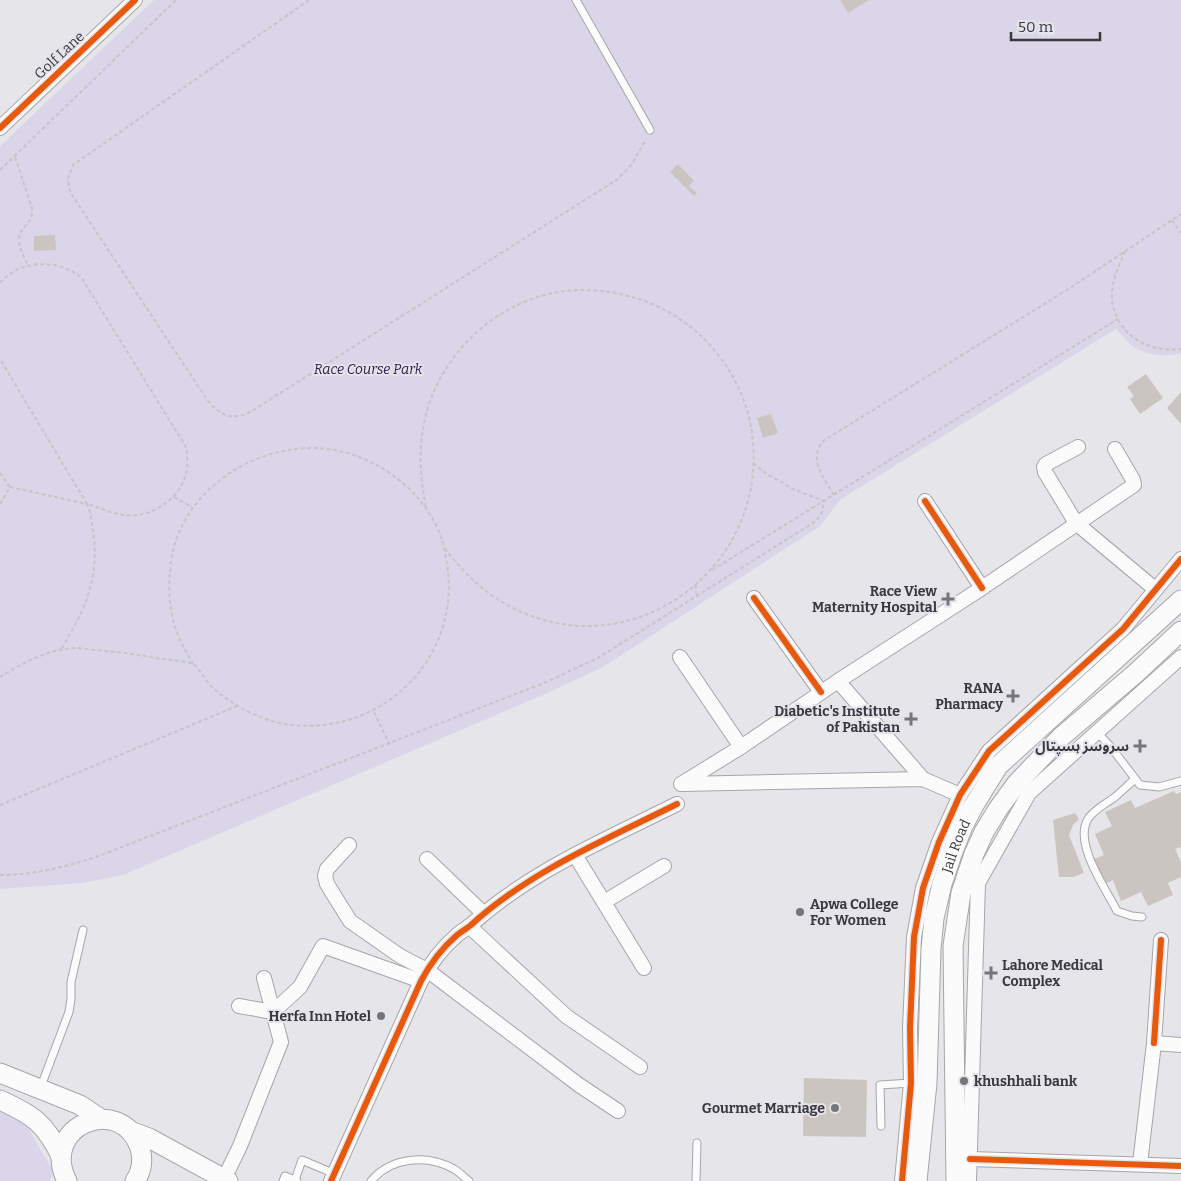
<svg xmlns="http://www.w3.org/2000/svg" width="1181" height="1181" viewBox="0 0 1181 1181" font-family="Bitter,'Noto Sans Arabic',serif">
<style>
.green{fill:#dad5e8}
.building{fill:#cbc5c2}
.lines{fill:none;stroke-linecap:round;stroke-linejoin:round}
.service-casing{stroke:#a6a6a9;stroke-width:9}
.minor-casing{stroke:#a6a6a9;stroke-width:16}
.secondary-casing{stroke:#a6a6a9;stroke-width:21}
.path{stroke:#c6c6c8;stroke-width:2;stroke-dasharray:4 2.5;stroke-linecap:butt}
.service{stroke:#fbfbfc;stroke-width:7}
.minor{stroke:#fbfbfc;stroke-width:14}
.secondary{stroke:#fbfbfc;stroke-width:19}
.cycleway-casing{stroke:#e5e3ec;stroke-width:9}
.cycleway{stroke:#e8590c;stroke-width:6}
.poi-dot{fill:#76757a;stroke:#e5e3ec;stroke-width:2}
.labels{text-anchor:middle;stroke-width:4;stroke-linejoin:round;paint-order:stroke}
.street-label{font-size:14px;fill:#3a393d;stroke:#e5e3ec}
.park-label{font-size:14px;font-style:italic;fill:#2f204b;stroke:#e5e3ec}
.poi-label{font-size:14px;font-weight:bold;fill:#3a393d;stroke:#e5e3ec;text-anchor:end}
</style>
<rect width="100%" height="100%" fill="#e6e5ea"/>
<!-- green -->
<g class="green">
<path d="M154,0h1027v354c-18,3 -36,2 -51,-10 -5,-4 -9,-11 -14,-15l-275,170 -21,27 -217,141 -56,26 -424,182 -41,8 -82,6v-743z"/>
<polygon points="0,1111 24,1121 53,1171 50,1181 0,1181"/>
</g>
<!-- building -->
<g class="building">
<polygon points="840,0 869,0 848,13"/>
<polygon points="678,164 694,181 689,186 697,193 694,196 670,172"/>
<polygon points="55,235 56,250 34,251 34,236"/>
<polygon points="1146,374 1163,398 1140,414 1130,399 1134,396 1127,387"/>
<polygon points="1181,392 1181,424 1167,408"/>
<polygon points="771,414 778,433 763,438 757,418"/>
<polygon points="1174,791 1176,794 1181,792 1181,847 1175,849 1181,862 1181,877 1168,883 1173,895 1148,906 1141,892 1121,901 1113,880 1105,884 1094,859 1104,855 1095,834 1112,826 1105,812 1131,800 1135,808"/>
<polygon points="1075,813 1079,819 1073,825 1069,835 1084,873 1073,877 1059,877 1053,820"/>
<polygon points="804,1078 867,1080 866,1137 803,1136"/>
</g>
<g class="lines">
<defs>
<g id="service">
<polyline points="576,0 650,130"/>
<polyline points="1098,733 1110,746 1140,785 1159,787 1181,781"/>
<path d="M1135,779c-7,6 -13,12 -20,18 -9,7 -21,12 -27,22 -15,24 18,70 29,92l15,5 10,1"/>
<polyline points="40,1089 69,1012 71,999 71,982 83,930"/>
<polyline points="881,1126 880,1085 911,1083"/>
<polyline points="295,1180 302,1160 335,1174"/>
<polyline points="283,1181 285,1176 297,1181"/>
<path d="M371,1181c20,-24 56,-27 83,-12 5,3 10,8 15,12"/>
<polyline points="696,1181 697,1143"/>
</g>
<g id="minor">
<polyline points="0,128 135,0"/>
<polyline points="1078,447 1046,464 1044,467 1045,472 1076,523 1155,589"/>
<polyline points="925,501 982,588"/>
<polyline points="754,598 821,692"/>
<polyline points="680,657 741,747"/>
<polyline points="838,681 923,779"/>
<polyline points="681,784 741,747 838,681 982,588 1134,485 1133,480 1115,449"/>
<polyline points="682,784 923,779 960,795"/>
<polyline points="349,845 327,869 325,876 327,884 350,921 400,956 427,970 579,1085 618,1111"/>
<polyline points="575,855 644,968"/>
<polyline points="427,859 483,913"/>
<polyline points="604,902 664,866"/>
<polyline points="469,926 566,1016 640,1067"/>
<polyline points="239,1006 273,1012 300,987 323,946 421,981"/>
<polyline points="1154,1043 1161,940"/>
<polyline points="970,1159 1181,1166"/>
<polyline points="1140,1164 1154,1043 1181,1045"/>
<polyline points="224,1179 240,1146 281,1042 264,978"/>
<path d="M331,1181l90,-200c9,-17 20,-32 35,-45 4,-4 10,-7 15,-11 59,-54 136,-86 206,-121"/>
<polyline points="902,1181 911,1083 910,1028 914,937 923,888 939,842 960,795 989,751 1123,629 1181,559"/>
<polyline points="969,1181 978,883 1029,793 1181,657"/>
</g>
<g id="secondary">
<polyline points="0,1073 80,1105 101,1119"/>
<path d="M0,1100c33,15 45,23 61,56"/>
<polyline points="130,1131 149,1138 228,1181"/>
<path d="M67,1181c-28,-55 54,-89 73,-33 3,11 2,23 -5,33"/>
<path id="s1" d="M917,1181l10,-98 4,-134 3,-31 8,-34 10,-30 11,-28 11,-21 24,-39 183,-166"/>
<polyline points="956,1181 953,946 961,893 974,854 984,832 998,809 1017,783 1061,737 1136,673 1181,631"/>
</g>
</defs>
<!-- service casing -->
<use href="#service" class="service-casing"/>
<!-- minor casing -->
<use href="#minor" class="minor-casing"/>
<!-- secondary casing -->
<use href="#secondary" class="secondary-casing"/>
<!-- path -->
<g class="path">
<path d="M309,0l-236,165 -5,14 2,13 138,209c14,16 25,20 44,10l366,-232 14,-15 14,-25"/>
<path d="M15,157l17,51c1,17 -11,17 -13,30 -1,9 6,20 9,28"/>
<polyline points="0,170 176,0"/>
<polyline points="1172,220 1181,233"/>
<path d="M1125,251c-5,13 -12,26 -13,40 -2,39 33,63 69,58"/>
<path d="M0,283c20,-24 58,-24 81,-6l105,170c1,8 2,18 0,27 -6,25 -36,45 -62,41 -12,-1 -25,-8 -37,-11l-87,-145"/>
<polyline points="0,473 10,487"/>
<path d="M834,495c-10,-17 -26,-36 -11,-54l244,-151 114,-76"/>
<polyline points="174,497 192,507"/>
<path d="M0,504l10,-17 77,17c5,11 5,22 7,34 4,48 -11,74 -34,113"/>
<path d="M426,507c-5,-24 -7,-47 -4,-71 9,-78 77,-143 156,-146 50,-1 98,18 131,54 23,25 39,57 43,90 18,132 -118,235 -239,174 -28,-14 -49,-35 -68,-59"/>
<polyline points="712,570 1118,319"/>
<polyline points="696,585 695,591 698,596"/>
<path d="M0,677c23,-14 48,-28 75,-29 7,0 15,2 22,2 20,2 39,4 59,8 7,1 32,3 37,6 7,5 14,19 21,25 22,18 49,33 78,36 92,10 170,-69 155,-161 -2,-13 -4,-25 -10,-37 -16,-33 -45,-57 -78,-70 -80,-32 -184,26 -189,114 -2,21 0,45 8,64 4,10 10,20 15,29"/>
<polyline points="374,712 389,743"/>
<polyline points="0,805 237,706"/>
<path d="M0,875c34,0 64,-8 96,-18l448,-174 54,-25 218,-137 6,-9 2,-11 -31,-12 -26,-15 -13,-10"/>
</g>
<!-- service -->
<use href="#service" class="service"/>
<!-- minor -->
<use href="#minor" class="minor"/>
<!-- secondary -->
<use href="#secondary" class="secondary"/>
<defs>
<g id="cycleway">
<polyline points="0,128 135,0"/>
<polyline points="925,501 982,588"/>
<polyline points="754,598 821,692"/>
<polyline points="1154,1043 1161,940"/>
<polyline points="970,1159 1181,1166"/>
<path d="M331,1181l90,-200c9,-17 20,-32 35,-45 4,-4 10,-7 15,-11 59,-54 136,-86 206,-121"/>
<polyline points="902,1181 911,1083 910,1028 914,937 923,888 939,842 960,795 989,751 1123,629 1181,559"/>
</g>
</defs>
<!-- cycleway casing -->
<use href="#cycleway" class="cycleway-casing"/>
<!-- cycleway -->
<use href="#cycleway" class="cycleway"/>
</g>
<!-- markers -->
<g class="poi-dot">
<path d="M945.5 591.5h5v5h5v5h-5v5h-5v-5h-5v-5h5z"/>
<path d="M1010.5 688.5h5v5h5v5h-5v5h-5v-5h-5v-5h5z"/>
<path d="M908.5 711.5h5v5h5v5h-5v5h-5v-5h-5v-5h5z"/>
<path d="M1137.5 738.5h5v5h5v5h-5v5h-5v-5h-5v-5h5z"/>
<circle cx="800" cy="912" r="5"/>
<path d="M988.5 965.5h5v5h5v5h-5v5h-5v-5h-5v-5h5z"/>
<circle cx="381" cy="1016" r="5"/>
<circle cx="964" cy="1081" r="5"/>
<circle cx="835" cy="1108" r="5"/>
</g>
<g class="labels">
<!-- street labels -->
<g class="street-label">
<text transform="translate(59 55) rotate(-43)" y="5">Golf Lane</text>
<text dy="5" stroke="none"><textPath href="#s1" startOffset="339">Jail Road</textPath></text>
</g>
<!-- park labels -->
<g class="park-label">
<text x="368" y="374">Race Course Park</text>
</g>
<!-- poi labels -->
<g class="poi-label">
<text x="937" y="596">Race View<tspan x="937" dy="16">Maternity Hospital</tspan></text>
<text x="1003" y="693">RANA<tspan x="1003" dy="16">Pharmacy</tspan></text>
<text x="900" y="716">Diabetic's Institute<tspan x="900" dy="16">of Pakistan</tspan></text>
<text x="1129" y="751">سروسز ہسپتال</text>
<text x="810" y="909" text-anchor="start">Apwa College<tspan x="810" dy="16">For Women</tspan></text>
<text x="1002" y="970" text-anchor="start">Lahore Medical<tspan x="1002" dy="16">Complex</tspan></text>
<text x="371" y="1021">Herfa Inn Hotel</text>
<text x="974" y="1086" text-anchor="start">khushhali bank</text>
<text x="825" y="1113">Gourmet Marriage</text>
</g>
</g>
<!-- scale -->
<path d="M1011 32v8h89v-8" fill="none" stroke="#3a393d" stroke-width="2.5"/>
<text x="1018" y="32" font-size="15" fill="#3a393d" stroke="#e5e3ec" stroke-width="4" paint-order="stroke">50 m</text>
</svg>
